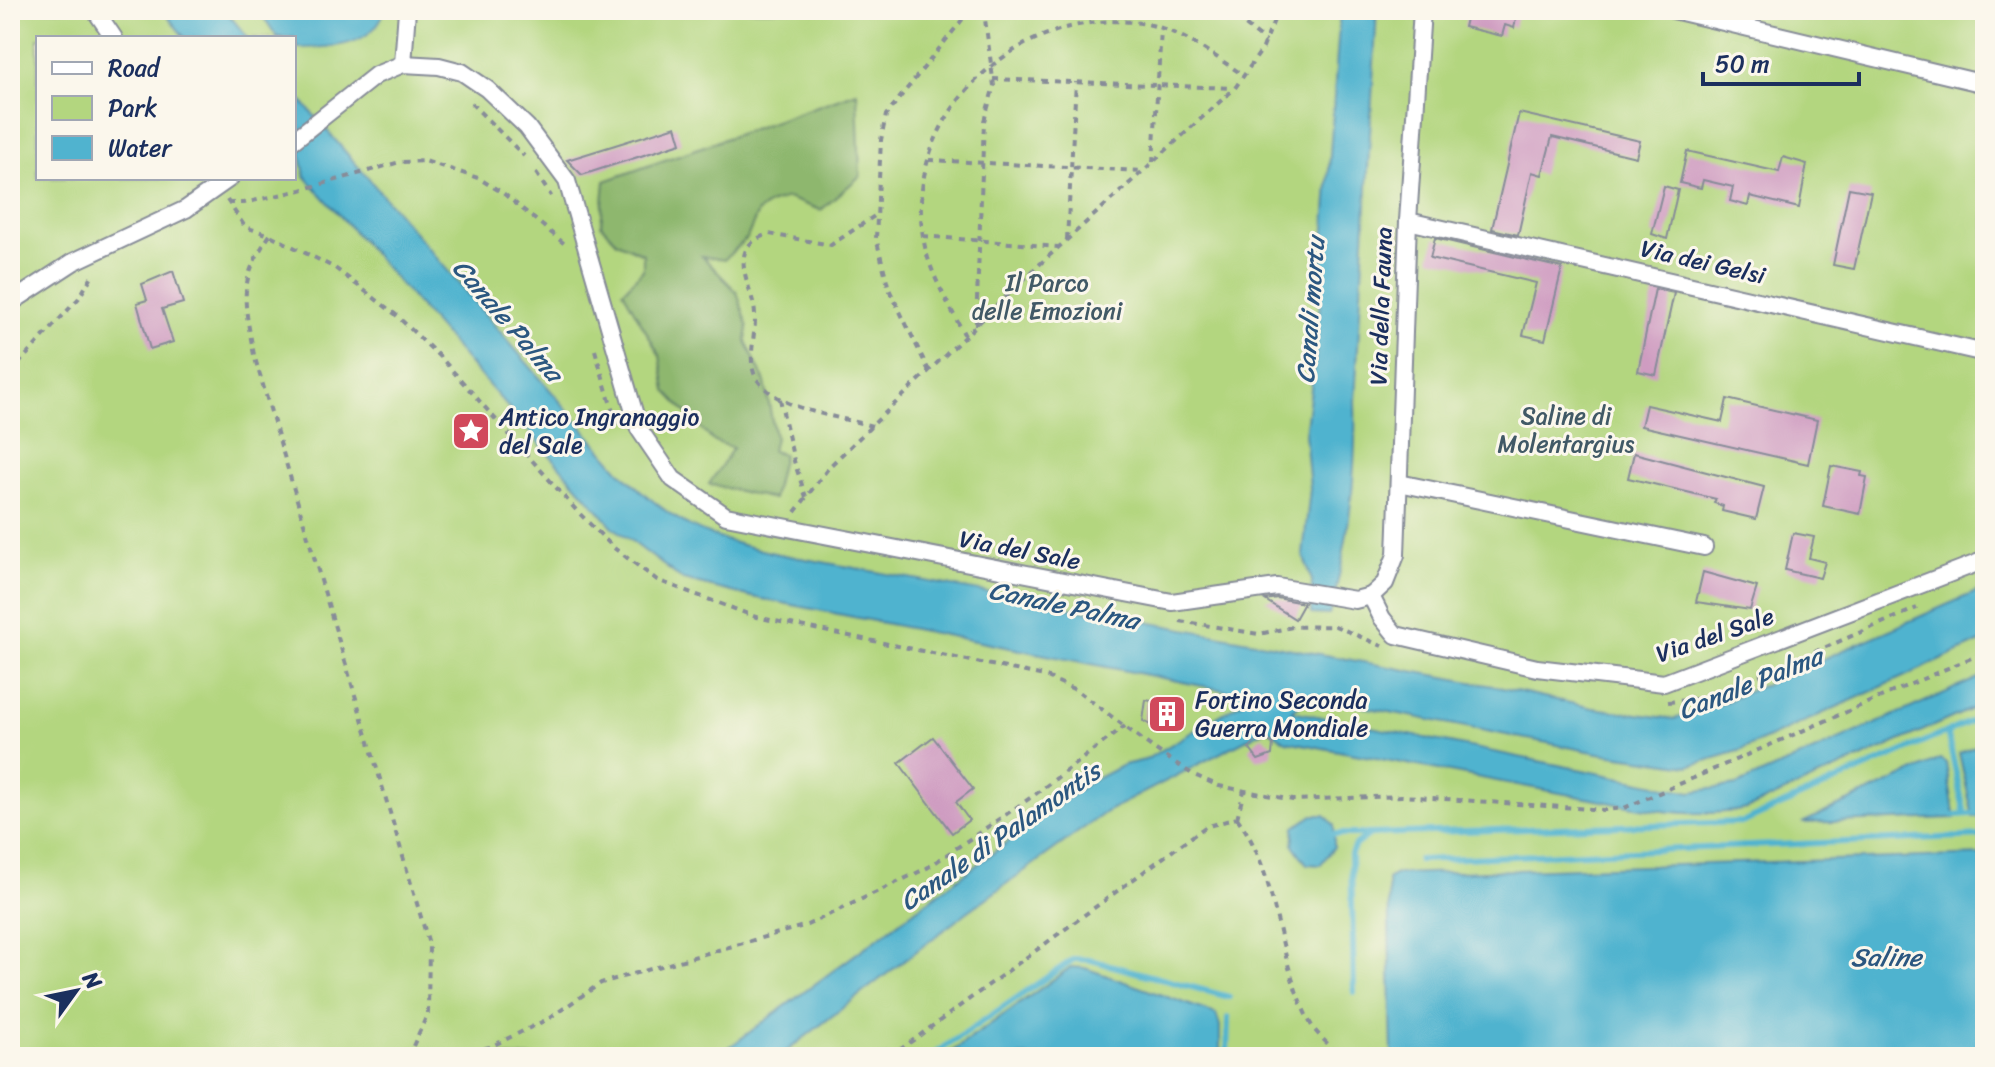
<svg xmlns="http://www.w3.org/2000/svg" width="1995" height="1067" viewBox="0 0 1995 1067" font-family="Sriracha,sans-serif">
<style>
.green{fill:#b3d67f;stroke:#67826e;stroke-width:2;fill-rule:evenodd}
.forest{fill:#8eb76e;stroke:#547366;stroke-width:2}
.water{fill:#50b3cf;stroke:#367196;stroke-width:2}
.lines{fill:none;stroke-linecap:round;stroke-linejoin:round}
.stream{stroke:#50b3cf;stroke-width:6}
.building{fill:#cf9cc1}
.minor-casing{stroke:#878c98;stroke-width:20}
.path{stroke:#878c98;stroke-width:4;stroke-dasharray:6 6;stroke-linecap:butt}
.minor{stroke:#fff;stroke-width:16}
.labels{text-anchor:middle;stroke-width:6;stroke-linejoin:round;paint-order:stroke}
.street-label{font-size:24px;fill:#1b2f5e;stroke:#fbf7ec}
.park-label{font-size:24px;fill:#415966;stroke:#fbf7ec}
.poi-label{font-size:24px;fill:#1b2f5e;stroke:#fbf7ec;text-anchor:start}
.water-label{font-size:26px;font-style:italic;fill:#2b5780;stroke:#fbf7ec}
</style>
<rect width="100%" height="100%" fill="#fbf7ec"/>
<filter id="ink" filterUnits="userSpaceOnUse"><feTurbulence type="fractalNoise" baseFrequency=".0125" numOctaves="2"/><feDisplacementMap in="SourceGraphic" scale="16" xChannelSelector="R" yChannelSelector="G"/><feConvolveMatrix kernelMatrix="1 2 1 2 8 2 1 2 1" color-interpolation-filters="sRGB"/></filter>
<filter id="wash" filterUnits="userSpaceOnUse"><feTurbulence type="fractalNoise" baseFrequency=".006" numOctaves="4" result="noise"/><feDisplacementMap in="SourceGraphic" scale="32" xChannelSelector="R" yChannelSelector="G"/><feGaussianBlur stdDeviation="1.8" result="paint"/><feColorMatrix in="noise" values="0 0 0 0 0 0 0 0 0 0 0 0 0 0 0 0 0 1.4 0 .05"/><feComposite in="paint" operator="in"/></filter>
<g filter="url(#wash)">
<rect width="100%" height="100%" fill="#f3ead3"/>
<!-- green -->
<path class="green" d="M10,10h1975v1047h-1975zM38,38h256v140h-256z"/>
<!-- forest -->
<polygon class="forest" points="857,92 860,176 821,210 787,198 769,204 758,212 747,238 724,260 702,256 737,292 748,327 746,341 765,382 775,437 772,451 783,454 773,499 709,484 733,448 713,441 666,391 660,356 623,291 643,270 643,254 617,242 601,225 605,181"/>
<!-- water -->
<g class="water">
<polygon points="162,10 225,10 248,38 185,38"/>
<path d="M259,10h126c-13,37 -52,38 -88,38l-3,-10 -17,-1z"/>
<path d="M1340,10h37l-22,391c2,69 -6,147 -26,214l-18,-1 1,-33 -9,-26 7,-67 -5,-54 12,-91z"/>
<path d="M294,92l325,378c56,56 84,67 160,84l719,133 95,21 81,11 44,-14 267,-117v52l-243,110 -53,16 -91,-13 -259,-51 -33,-2 -14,11 399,81 46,-7 248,-110v28l-238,106c-43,8 -81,4 -124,-4l-337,-64 -19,-12 -161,83 -140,101 -187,144h-63l372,-274 35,-18 22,-5 97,-58 -9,-10 -481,-95 -69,-17 -70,-53 -308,-351 -6,-31 -5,-4z"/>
<polygon points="1985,742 1985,817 1973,817 1959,753"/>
<polygon points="1941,759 1946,763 1955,818 1802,823"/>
<polygon points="1313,815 1325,815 1334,825 1334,847 1320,865 1307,864 1293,845 1295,827"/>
<polygon points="1985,855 1985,1057 1392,1057 1388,878 1396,874"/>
<polygon points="1071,967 1085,968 1216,1014 1220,1026 1220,1057 944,1057"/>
</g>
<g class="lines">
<!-- stream -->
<g class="stream">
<polyline points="1947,732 1965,814"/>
<polyline points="1954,815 1972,814"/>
<polyline points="1334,834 1370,834"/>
<polyline points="1419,860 1985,836"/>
<polyline points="1354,992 1351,854 1355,845 1370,834 1744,822 1985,715"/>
<polyline points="930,1057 1074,959 1091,960 1229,997"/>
<polyline points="1227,1057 1228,1018"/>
</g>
</g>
<g id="blocks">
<!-- building -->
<g class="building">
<polygon points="1468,10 1518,10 1514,28 1505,25 1502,36 1464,27"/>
<polygon points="1519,113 1640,141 1636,157 1552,137 1542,175 1532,172 1518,235 1492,229"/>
<polygon points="676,126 681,143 582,175 567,160"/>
<polygon points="1687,151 1779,172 1783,157 1807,164 1799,208 1750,196 1748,206 1730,201 1733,187 1703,180 1701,188 1680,183"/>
<polygon points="1664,186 1678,190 1667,239 1652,234"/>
<polygon points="1849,188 1871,192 1854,269 1833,265"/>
<polygon points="1435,238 1562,268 1545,340 1523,335 1536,283 1430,258"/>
<polygon points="173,271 183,303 162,309 173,342 150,349 137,303 147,300 142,284"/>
<polygon points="1655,289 1674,293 1656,375 1638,371"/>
<polygon points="1727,399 1817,420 1808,464 1641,426 1646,405 1722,422"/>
<polygon points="1634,453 1764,487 1756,519 1722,511 1723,506 1714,503 1716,499 1628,478"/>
<polygon points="1831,466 1862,472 1861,476 1867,477 1860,514 1823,506"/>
<polygon points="1793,533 1814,537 1809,558 1825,562 1820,578 1785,570"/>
<polygon points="1703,572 1757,587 1750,610 1696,602"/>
<polygon points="1277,598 1303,603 1304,603 1295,619 1265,600"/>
<polygon points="1146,700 1182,707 1153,726 1143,721"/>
<polygon points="1262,736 1273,744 1272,755 1258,760 1249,748"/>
<polygon points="933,737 973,789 956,802 969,820 952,833 899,763"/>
</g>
</g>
</g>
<g filter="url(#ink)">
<use href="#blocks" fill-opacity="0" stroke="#878c98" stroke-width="2"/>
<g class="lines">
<defs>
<g id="minor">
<polyline points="95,10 114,38"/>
<polyline points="1673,10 1985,84"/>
<polyline points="403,64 407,10"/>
<polyline points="294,140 376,75 403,64 439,66 462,72 487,89 527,127 567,181 639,429 673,479 726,516 1172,602 1277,587 1355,600 1371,596 1382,618 1396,635 1537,668 1664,683 1985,560"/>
<polyline points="1408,221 1985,353"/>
<polyline points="10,303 73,262 186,209 230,178"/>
<polyline points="1399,483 1704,547"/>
<polyline points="1371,596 1385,583 1396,555 1408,221 1422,10"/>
</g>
</defs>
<!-- minor casing -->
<use href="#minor" class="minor-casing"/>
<!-- path -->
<g class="path">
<polyline points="1227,10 1266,42"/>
<polyline points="993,79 1232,88"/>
<polyline points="471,103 524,156"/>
<polyline points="929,160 1142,171"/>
<polyline points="1153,162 1161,30"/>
<polyline points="536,173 551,196"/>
<polyline points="227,200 245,227 270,235 335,268 395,314 443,360 577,511 614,548 657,580 756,617 1045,676 1078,691 1153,748 1192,774 1219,786 1293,800 1402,796 1605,810 1624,808 1985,652"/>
<polyline points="228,203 244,203 301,190 400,162 425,161 478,178 503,193 566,245"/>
<path d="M270,235c-33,47 -26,66 -16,120l175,589 -1,69 -20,44"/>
<polyline points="923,236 1059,247"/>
<polyline points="1067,239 1076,82"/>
<polyline points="976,325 984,121 994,86 984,12 989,10"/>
<path d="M965,336c-15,-30 -35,-61 -41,-94 -24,-127 95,-236 217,-219 36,5 72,32 102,52"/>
<polyline points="595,350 617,426"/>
<polyline points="929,371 889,289 876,238 881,140 886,115 970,10"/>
<polyline points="10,373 79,298 93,274"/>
<polyline points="780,399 794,461 806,497"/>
<path d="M872,426c-35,-10 -89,-15 -113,-44 -14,-16 -3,-46 -4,-66 0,-19 -14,-41 -11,-59 1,-13 14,-20 25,-23l62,11 45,-30"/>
<polyline points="795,512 830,466 1040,264 1235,88 1263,48 1278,10"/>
<polyline points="1180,621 1259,634 1292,627 1335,626 1382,646"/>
<polyline points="1668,702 1707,698 1917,608"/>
<path d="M1237,818c43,56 39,146 75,208 7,11 20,21 29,31"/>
<polyline points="1237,818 1244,791"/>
<polyline points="437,1057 490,1047 548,1019 601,983 807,925 927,868 1033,796 1125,726"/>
<polyline points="890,1057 1205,827 1237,818"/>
</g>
<!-- minor -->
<use href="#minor" class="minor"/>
</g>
</g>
<!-- icons -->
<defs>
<symbol id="sight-square" viewBox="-11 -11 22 22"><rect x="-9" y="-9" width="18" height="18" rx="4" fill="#d1495b" stroke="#fbf7ec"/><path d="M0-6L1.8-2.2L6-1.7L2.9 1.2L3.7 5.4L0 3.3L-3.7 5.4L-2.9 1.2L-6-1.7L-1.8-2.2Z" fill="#fff"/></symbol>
<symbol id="building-square" viewBox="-11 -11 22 22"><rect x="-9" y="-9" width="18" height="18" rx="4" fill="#d1495b" stroke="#fbf7ec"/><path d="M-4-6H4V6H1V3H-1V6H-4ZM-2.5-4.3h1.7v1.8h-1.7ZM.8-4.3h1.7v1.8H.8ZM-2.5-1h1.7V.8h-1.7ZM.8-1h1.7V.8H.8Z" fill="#fff"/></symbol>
</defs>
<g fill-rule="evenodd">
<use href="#sight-square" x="449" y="409" width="44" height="44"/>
<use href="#building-square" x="1145" y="692" width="44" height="44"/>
</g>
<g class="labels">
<!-- street labels -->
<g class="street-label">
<text transform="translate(1703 262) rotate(13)" y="8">Via dei Gelsi</text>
<text transform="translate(1381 306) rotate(-88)" y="8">Via della Fauna</text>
<text transform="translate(1020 550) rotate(11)" y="8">Via del Sale</text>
<text transform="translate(1715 635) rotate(-19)" y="8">Via del Sale</text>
</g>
<!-- park labels -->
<g class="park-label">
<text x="1047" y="291">Il Parco<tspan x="1047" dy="28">delle Emozioni</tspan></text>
<text x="1566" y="424">Saline di<tspan x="1566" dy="28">Molentargius</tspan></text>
</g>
<!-- poi labels -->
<g class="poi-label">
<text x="499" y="425">Antico Ingranaggio<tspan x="499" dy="28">del Sale</tspan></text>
<text x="1195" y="708">Fortino Seconda<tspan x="1195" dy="28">Guerra Mondiale</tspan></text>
</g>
<!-- water labels -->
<g class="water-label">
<text transform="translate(1310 310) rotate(-86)" y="9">Canali mortu</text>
<text transform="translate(508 320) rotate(49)" y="9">Canale Palma</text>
<text transform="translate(1064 605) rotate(12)" y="9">Canale Palma</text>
<text transform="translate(1750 683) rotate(-22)" y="9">Canale Palma</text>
<text transform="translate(1000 836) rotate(-35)" y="9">Canale di Palamontis</text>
<text x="1886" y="966">Saline</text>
</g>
</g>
<!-- margin -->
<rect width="1995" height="1067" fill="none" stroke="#fbf7ec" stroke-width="40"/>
<!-- legend -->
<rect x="36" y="36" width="260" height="144" fill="#fbf7ec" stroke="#a1a7b3" stroke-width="2"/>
<rect x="52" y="62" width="40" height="12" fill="#ffffff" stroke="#a1a7b3" stroke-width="2"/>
<text x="108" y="76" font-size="24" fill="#1b2f5e">Road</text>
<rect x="52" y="96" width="40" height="24" fill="#b3d67f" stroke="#a1a7b3" stroke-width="2"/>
<text x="108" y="116" font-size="24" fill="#1b2f5e">Park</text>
<rect x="52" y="136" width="40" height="24" fill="#50b3cf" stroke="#a1a7b3" stroke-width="2"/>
<text x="108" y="156" font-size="24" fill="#1b2f5e">Water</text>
<!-- north arrow -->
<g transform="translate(76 991) rotate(57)" stroke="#fbf7ec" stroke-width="6" paint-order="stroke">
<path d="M0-6L14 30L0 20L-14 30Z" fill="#1b2f5e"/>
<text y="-12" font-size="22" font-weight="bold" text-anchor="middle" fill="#1b2f5e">N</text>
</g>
<!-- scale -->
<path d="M1703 72v12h156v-12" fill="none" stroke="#1b2f5e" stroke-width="4"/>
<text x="1715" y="72" font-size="24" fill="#1b2f5e" stroke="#fbf7ec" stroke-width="6" paint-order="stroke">50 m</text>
</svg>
